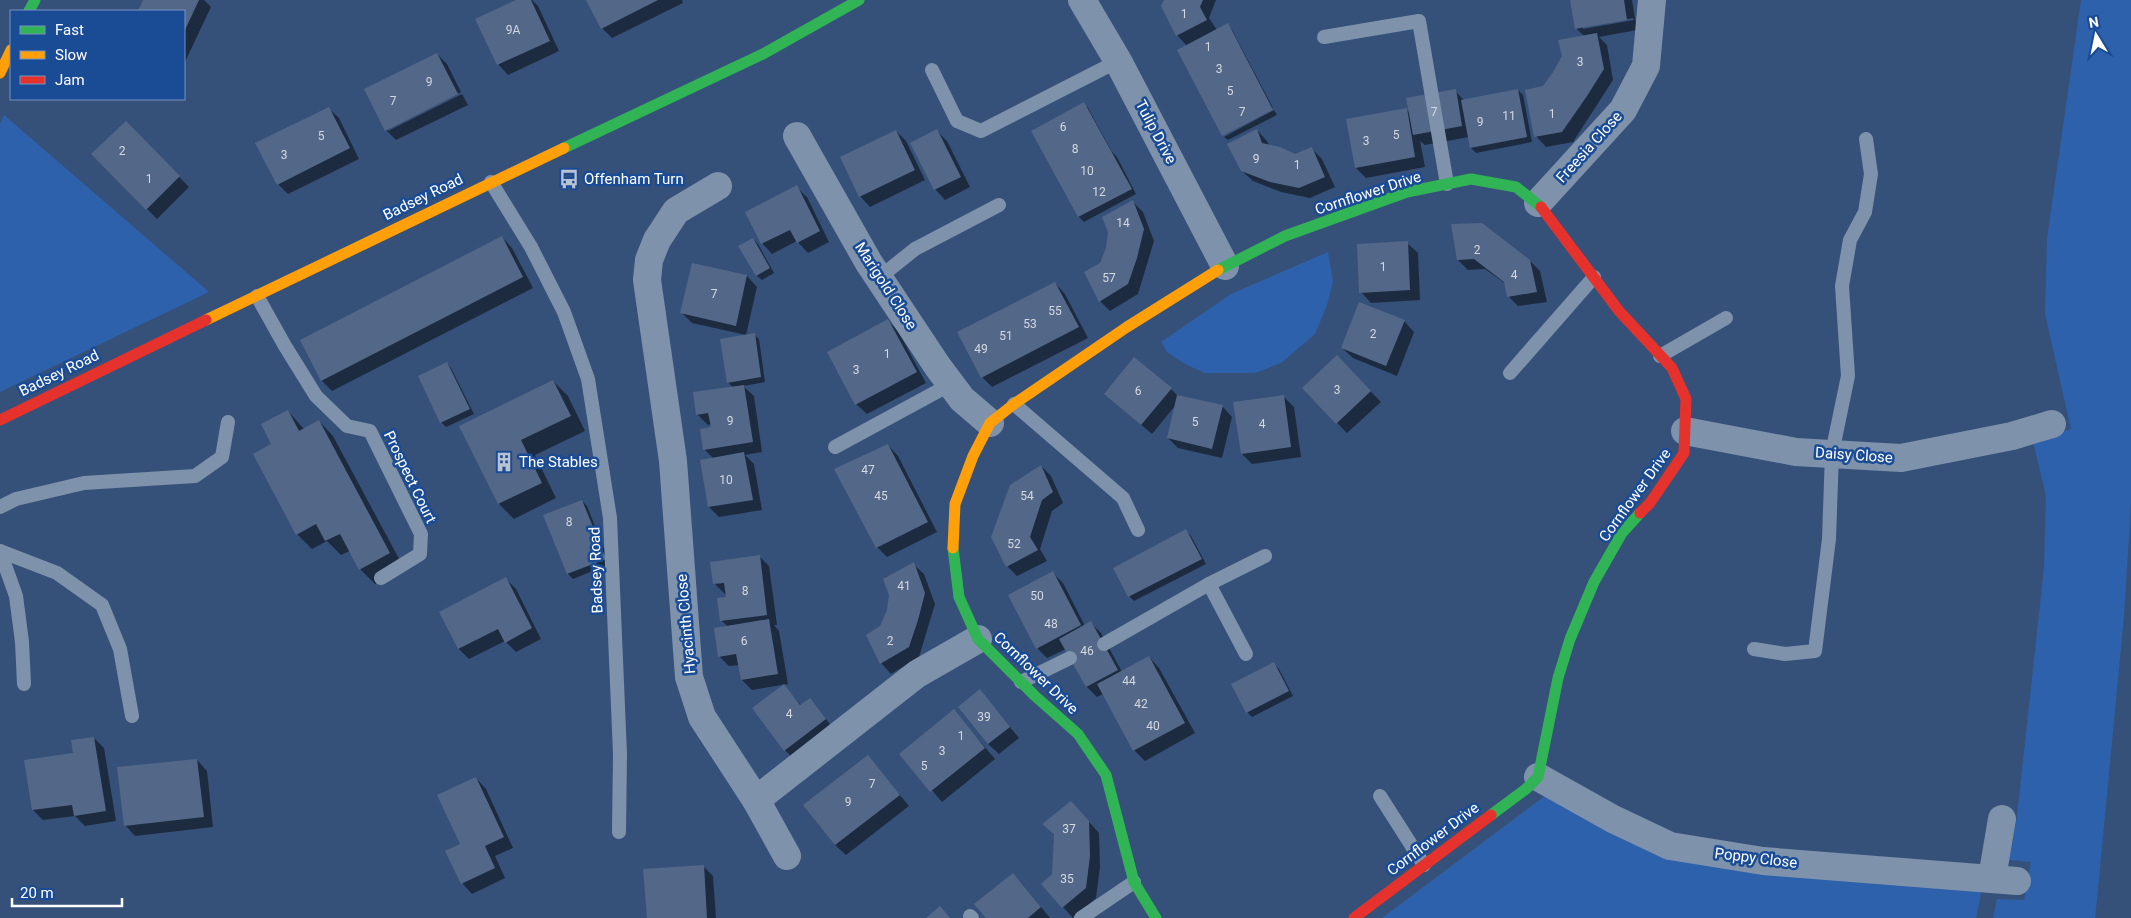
<svg xmlns="http://www.w3.org/2000/svg" width="2131" height="918" viewBox="0 0 2131 918" font-family="Roboto,sans-serif">
<style>
.green{fill:#2e61ab}
.shadow{fill:#0007;fill-rule:evenodd}
.building{fill:#536888}
.lines{fill:none;stroke-linecap:round;stroke-linejoin:round}
.lane{stroke:#7f92ab;stroke-width:14}
.street{stroke:#7f92ab;stroke-width:28}
.fast{stroke:#30b455;stroke-width:11}
.slow{stroke:#ff9f0a;stroke-width:11}
.jam{stroke:#e5322d;stroke-width:11}
.labels{text-anchor:middle;stroke-width:5;stroke-linejoin:round;paint-order:stroke}
.number-label{font-size:12px;fill:#d4d9e1}
.street-label{font-size:15px;fill:#fff;stroke:#1a4b95}
.poi-label{font-size:15px;fill:#fff;stroke:#1a4b95;text-anchor:start}
</style>
<rect width="100%" height="100%" fill="#365179"/>
<!-- green -->
<g class="green">
<polygon points="2081,0 2131,0 2131,504 2124,616 2097,899 2095,918 1993,918 1997,899 2024,900 2031,862 2009,860 2017,816 2044,568 2046,496 2033,441 2071,429 2045,314 2047,239"/>
<polygon points="4,115 209,292 0,392 0,124"/>
<polygon points="1328,252 1333,282 1327,305 1315,334 1281,363 1255,373 1205,373 1185,364 1167,352 1161,342 1231,294"/>
<polygon points="1546,795 1664,858 1760,871 1982,889 1976,918 1382,918"/>
</g>
<!-- shadow -->
<g class="shadow">
<polygon points="145,0 204,0 211,7 184,64 184,11 139,11"/>
<polygon points="519,0 532,0 538,6 559,51 508,75 498,64"/>
<polygon points="587,0 682,0 683,3 612,38 602,28"/>
<polygon points="1165,0 1216,0 1209,18 1217,30 1227,25 1232,30 1273,108 1223,134 1187,46 1177,35"/>
<path d="M1572,0h60l5,30 -38,7 8,8 6,35 -40,62 -27,5 -10,-11 8,-48 41,-51 -8,-8zM1633,18l1,2 -51,9v-2z"/>
<polygon points="437,54 447,64 461,92 388,128 388,131 462,94 468,105 396,140 386,130"/>
<polygon points="1518,90 1523,95 1532,142 1476,153 1471,148 1469,137 1425,145 1420,141 1425,167 1366,178 1356,168 1406,109 1410,113 1455,91 1465,101"/>
<polygon points="1083,103 1088,108 1112,152 1117,157 1136,194 1084,222 1079,217 1032,131"/>
<polygon points="328,108 339,118 359,159 288,194 278,184"/>
<polygon points="1274,110 1277,115 1228,140 1224,137"/>
<polygon points="126,122 189,187 157,219 93,154"/>
<polygon points="1257,130 1267,141 1269,145 1295,155 1312,149 1322,159 1335,187 1310,198 1281,192 1253,181 1242,171"/>
<polygon points="896,131 906,141 925,180 870,207 860,196"/>
<polygon points="937,131 947,141 970,187 945,200 935,189"/>
<polygon points="796,187 807,197 829,242 808,253 797,241 772,254 762,243 746,212"/>
<polygon points="1132,201 1143,212 1154,241 1138,294 1110,311 1100,301 1100,264"/>
<polygon points="1453,226 1530,261 1540,271 1547,302 1518,306 1508,296 1506,284 1485,269 1468,270 1458,260"/>
<polygon points="502,237 512,248 533,288 332,391 322,381 301,340"/>
<polygon points="753,239 758,244 774,273 762,280 757,276"/>
<polygon points="1407,243 1418,253 1420,300 1371,303 1361,292"/>
<polygon points="693,264 747,276 757,287 746,335 692,323 682,313"/>
<polygon points="1055,283 1065,294 1088,338 992,387 982,377"/>
<polygon points="888,321 898,331 926,383 867,414 856,404"/>
<polygon points="1404,321 1414,332 1397,376 1353,358 1342,348"/>
<polygon points="754,334 759,339 765,382 743,386 754,396 762,452 745,455 754,464 762,510 719,517 709,507 714,459 704,449 712,428 711,424 708,425 697,414 733,388 728,382"/>
<polygon points="447,363 451,368 474,414 446,427 441,422 419,377"/>
<polygon points="1347,367 1381,402 1347,433 1337,423"/>
<polygon points="553,381 568,396 585,431 535,455 556,498 514,519 499,504 461,426"/>
<polygon points="1171,389 1178,396 1222,406 1232,417 1222,458 1178,448 1168,438 1175,406 1152,434 1105,394"/>
<polygon points="1283,396 1294,407 1301,457 1252,464 1242,454"/>
<polygon points="288,411 304,429 319,421 333,436 404,568 375,584 360,569 350,551 341,555 327,541 312,549 297,534 273,445"/>
<polygon points="888,445 898,456 937,532 887,557 877,547"/>
<polygon points="1041,466 1051,476 1063,503 1052,511 1040,549 1047,561 1017,576 1007,566"/>
<polygon points="582,501 587,506 610,564 573,579 568,574 545,516"/>
<polygon points="1186,531 1191,536 1206,564 1134,601 1129,596 1114,568"/>
<polygon points="759,556 769,566 777,625 774,625 779,631 788,684 752,690 742,680 739,665 729,666 719,656 728,627 722,621 727,598 727,593 725,594 714,583"/>
<polygon points="913,564 924,574 935,604 919,657 891,674 881,663 881,627"/>
<polygon points="1053,573 1063,583 1085,626 1091,623 1101,633 1122,672 1149,657 1159,668 1195,733 1145,761 1134,750 1103,694 1097,697 1087,687 1066,649 1047,658 1037,648"/>
<polygon points="506,579 516,589 541,639 516,652 505,641 469,659 459,649 440,612"/>
<polygon points="1274,664 1279,669 1293,696 1252,717 1247,712"/>
<polygon points="784,686 801,705 809,699 835,730 795,760 785,750 754,709"/>
<polygon points="980,691 1019,738 999,754 988,744"/>
<polygon points="954,711 995,759 942,802 901,754"/>
<polygon points="94,738 104,748 116,821 85,826 75,816 43,820 33,810 75,754"/>
<polygon points="868,757 909,806 846,855 835,845"/>
<polygon points="197,760 207,771 213,827 135,836 125,825"/>
<polygon points="476,778 486,789 513,848 495,856 505,878 472,894 462,883 462,845"/>
<polygon points="1081,813 1099,833 1100,867 1096,898 1073,918 1042,884 1053,874"/>
<polygon points="703,866 713,876 716,918 648,918"/>
<polygon points="1013,875 1023,885 1050,918 987,918"/>
</g>
<!-- building -->
<g class="building">
<polygon points="143,0 199,0 184,32 184,11 138,11"/>
<polygon points="516,0 531,0 550,41 497,65 475,19"/>
<polygon points="586,0 658,0 601,29"/>
<polygon points="1164,0 1203,0 1200,7 1207,20 1176,36 1161,6"/>
<polygon points="1570,0 1624,0 1627,20 1575,29"/>
<polygon points="1228,23 1273,110 1222,136 1177,50"/>
<polygon points="1597,33 1604,69 1587,96 1562,132 1534,137 1525,90 1543,86 1553,72 1562,56 1558,40"/>
<polygon points="437,53 458,94 385,131 364,89"/>
<polygon points="1456,89 1462,126 1413,135 1406,98"/>
<polygon points="1518,89 1527,137 1470,148 1461,100"/>
<polygon points="1084,102 1132,189 1078,217 1031,131"/>
<polygon points="329,107 350,148 277,185 255,143"/>
<polygon points="1407,108 1415,157 1355,168 1346,119"/>
<polygon points="126,121 180,176 146,210 91,154"/>
<polygon points="937,129 961,177 934,190 910,143"/>
<polygon points="1257,129 1262,143 1280,147 1295,154 1312,147 1325,177 1299,188 1270,182 1241,171 1227,144"/>
<polygon points="896,130 915,170 859,197 840,157"/>
<polygon points="797,185 820,231 797,243 790,230 761,244 745,212"/>
<polygon points="1133,200 1144,229 1137,258 1128,284 1099,302 1084,272 1100,263 1106,248 1108,232 1102,217"/>
<polygon points="1482,223 1530,260 1537,292 1507,297 1504,282 1474,259 1457,260 1451,224"/>
<polygon points="502,236 523,277 321,381 300,340"/>
<polygon points="753,238 770,268 756,276 738,246"/>
<polygon points="1408,241 1410,290 1359,293 1357,244"/>
<polygon points="692,263 747,275 736,326 680,313"/>
<polygon points="1055,282 1079,327 981,378 957,332"/>
<polygon points="1359,302 1405,320 1386,366 1341,348"/>
<polygon points="888,319 917,372 855,405 827,352"/>
<polygon points="755,333 761,377 727,383 720,339"/>
<polygon points="1337,355 1371,391 1336,424 1302,388"/>
<polygon points="1134,357 1172,388 1141,425 1104,394"/>
<polygon points="447,362 470,409 440,423 418,376"/>
<polygon points="553,380 571,416 521,440 542,483 498,504 459,426"/>
<polygon points="744,385 753,442 703,450 700,429 711,427 708,413 696,415 693,392"/>
<polygon points="1177,395 1223,405 1212,449 1167,438"/>
<polygon points="1284,395 1291,447 1241,454 1233,402"/>
<polygon points="288,410 299,431 319,420 390,553 359,570 340,534 325,541 316,524 296,535 253,454 271,444 261,424"/>
<polygon points="888,444 928,522 876,548 834,469"/>
<polygon points="744,452 753,500 708,507 700,460"/>
<polygon points="1041,465 1053,492 1042,500 1030,537 1038,550 1006,567 991,537 1010,485"/>
<polygon points="582,500 606,559 567,574 543,515"/>
<polygon points="1186,529 1202,559 1128,597 1113,568"/>
<polygon points="760,555 767,615 720,621 717,598 726,597 724,583 713,584 710,562"/>
<polygon points="914,562 925,593 918,620 909,647 880,664 866,635 880,626 887,610 889,595 883,579"/>
<polygon points="1053,571 1081,625 1036,649 1008,595"/>
<polygon points="506,577 532,628 505,643 498,629 458,649 439,612"/>
<polygon points="769,619 778,674 741,680 736,654 718,657 714,628"/>
<polygon points="1091,621 1118,670 1086,687 1059,639"/>
<polygon points="1149,656 1185,723 1133,751 1097,684"/>
<polygon points="1274,662 1289,691 1246,713 1231,684"/>
<polygon points="784,684 800,705 810,698 826,719 784,751 752,708"/>
<polygon points="980,689 1010,727 988,744 958,707"/>
<polygon points="954,709 985,748 930,792 899,754"/>
<polygon points="94,737 106,811 74,816 72,805 32,810 24,760 73,753 71,740"/>
<polygon points="868,755 900,795 835,845 803,805"/>
<polygon points="197,759 204,817 124,826 117,767"/>
<polygon points="476,777 504,837 485,846 495,868 461,884 445,851 460,844 437,795"/>
<polygon points="1071,801 1089,821 1090,856 1086,888 1062,908 1041,884 1052,874 1054,834 1042,824"/>
<polygon points="704,865 707,918 647,918 643,869"/>
<polygon points="1013,873 1041,907 1028,918 986,918 974,904"/>
<polygon points="940,906 950,918 926,918"/>
</g>
<g class="lines">
<!-- lane -->
<g class="lane">
<polyline points="1324,37 1419,21 1447,184"/>
<polyline points="932,70 957,121 981,131 1118,61"/>
<polyline points="491,182 531,247 564,312 588,379 610,518 620,754 619,832"/>
<polyline points="880,277 915,249 999,205"/>
<polyline points="257,296 285,346 316,396 347,426 370,431 421,534 420,554 381,578"/>
<polyline points="1660,356 1726,318"/>
<polyline points="1510,373 1594,277"/>
<polyline points="1014,404 1123,498 1138,530"/>
<polyline points="835,447 951,384"/>
<polyline points="0,507 16,499 84,483 195,476 222,457 228,422"/>
<polyline points="0,551 57,573 102,605 120,649 132,716"/>
<polyline points="0,551 16,596 22,642 24,684"/>
<polyline points="1209,584 1265,556"/>
<polyline points="1104,644 1209,584 1246,654"/>
<polyline points="1754,649 1785,654 1815,651 1829,539 1832,453 1848,376 1842,286 1850,240 1865,212 1871,174 1866,139"/>
<polyline points="1021,682 1070,658"/>
<polyline points="1380,796 1424,865"/>
<polyline points="970,916 972,918"/>
<polyline points="1081,918 1134,882"/>
</g>
<!-- street -->
<g class="street">
<polyline points="1082,0 1118,61 1225,266"/>
<polyline points="797,136 869,263 938,367 962,399 990,423"/>
<polyline points="718,186 676,211 657,240 649,260 647,280 673,461 689,677 702,717 756,800"/>
<polyline points="1538,203 1623,110 1646,66 1652,0"/>
<polyline points="1685,431 1796,452 1901,458 2012,436 2052,424"/>
<polyline points="1538,777 1613,819 1670,846 1763,861 2017,881"/>
<polyline points="787,856 756,800 917,674 978,639"/>
<polyline points="1992,878 2002,819"/>
</g>
<!-- fast -->
<g class="fast">
<polyline points="29,11 35,0"/>
<polyline points="564,148 763,54 859,0"/>
<polyline points="1218,270 1285,236 1407,192 1471,179 1516,187 1541,207"/>
<polyline points="953,548 959,597 978,639 1035,696 1078,734 1106,775 1134,882 1156,918"/>
<polyline points="1491,815 1526,789 1538,777 1558,678 1570,639 1594,582 1622,533 1640,513"/>
</g>
<!-- slow -->
<g class="slow">
<polyline points="0,73 11,50"/>
<polyline points="206,320 564,148"/>
<polyline points="953,548 955,504 973,456 990,423 1014,404 1127,327 1218,270"/>
</g>
<!-- jam -->
<g class="jam">
<polyline points="1541,207 1619,311 1672,368 1686,399 1684,453 1650,503 1640,513"/>
<polyline points="0,420 206,320"/>
<polyline points="1354,918 1491,815"/>
</g>
</g>
<!-- icons -->
<defs>
<symbol id="bus-bare" viewBox="-9 -9 18 18"><path d="M-5-6H5V4H4V6H2V4H-2V6H-4V4H-5ZM-3.5-4V0h7V-4ZM-3.5 1.2v1.5H-2V1.2ZM2 1.2v1.5H3.5V1.2Z" fill="#b9c2d0" stroke="#1a4b95" stroke-width="2.5" paint-order="stroke"/></symbol>
<symbol id="building-bare" viewBox="-9 -9 18 18"><path d="M-4-6H4V6H1V3H-1V6H-4ZM-2.5-4.3h1.7v1.8h-1.7ZM.8-4.3h1.7v1.8H.8ZM-2.5-1h1.7V.8h-1.7ZM.8-1h1.7V.8H.8Z" fill="#b9c2d0" stroke="#1a4b95" stroke-width="2.5" paint-order="stroke"/></symbol>
</defs>
<g fill-rule="evenodd">
<use href="#bus-bare" x="555" y="165" width="28" height="28"/>
<use href="#building-bare" x="490" y="448" width="28" height="28"/>
</g>
<g class="labels">
<!-- number labels -->
<g class="number-label">
<text x="1184" y="18">1</text>
<text x="513" y="34">9A</text>
<text x="1208" y="51">1</text>
<text x="1580" y="66">3</text>
<text x="1219" y="73">3</text>
<text x="429" y="86">9</text>
<text x="1230" y="95">5</text>
<text x="393" y="105">7</text>
<text x="1242" y="116">7</text>
<text x="1434" y="116">7</text>
<text x="1552" y="118">1</text>
<text x="1509" y="120">11</text>
<text x="1480" y="126">9</text>
<text x="1063" y="131">6</text>
<text x="1396" y="139">5</text>
<text x="321" y="140">5</text>
<text x="1366" y="145">3</text>
<text x="1075" y="153">8</text>
<text x="122" y="155">2</text>
<text x="284" y="159">3</text>
<text x="1256" y="163">9</text>
<text x="1297" y="169">1</text>
<text x="1087" y="175">10</text>
<text x="149" y="183">1</text>
<text x="1099" y="196">12</text>
<text x="1123" y="227">14</text>
<text x="1477" y="254">2</text>
<text x="1383" y="271">1</text>
<text x="1514" y="279">4</text>
<text x="1109" y="282">57</text>
<text x="714" y="298">7</text>
<text x="1055" y="315">55</text>
<text x="1030" y="328">53</text>
<text x="1373" y="338">2</text>
<text x="1006" y="340">51</text>
<text x="981" y="353">49</text>
<text x="887" y="358">1</text>
<text x="856" y="374">3</text>
<text x="1337" y="394">3</text>
<text x="1138" y="395">6</text>
<text x="730" y="425">9</text>
<text x="1195" y="426">5</text>
<text x="1262" y="428">4</text>
<text x="868" y="474">47</text>
<text x="726" y="484">10</text>
<text x="881" y="500">45</text>
<text x="1027" y="500">54</text>
<text x="569" y="526">8</text>
<text x="1014" y="548">52</text>
<text x="904" y="590">41</text>
<text x="745" y="595">8</text>
<text x="1037" y="600">50</text>
<text x="1051" y="628">48</text>
<text x="744" y="645">6</text>
<text x="890" y="645">2</text>
<text x="1087" y="655">46</text>
<text x="1129" y="685">44</text>
<text x="1141" y="708">42</text>
<text x="789" y="718">4</text>
<text x="984" y="721">39</text>
<text x="1153" y="730">40</text>
<text x="961" y="740">1</text>
<text x="942" y="755">3</text>
<text x="924" y="770">5</text>
<text x="872" y="788">7</text>
<text x="848" y="806">9</text>
<text x="1069" y="833">37</text>
<text x="1067" y="883">35</text>
</g>
<!-- street labels -->
<g class="street-label">
<text transform="translate(1156 132) rotate(62)" y="5">Tulip Drive</text>
<text transform="translate(1589 147) rotate(-48)" y="5">Freesia Close</text>
<text transform="translate(1368 193) rotate(-18)" y="5">Cornflower Drive</text>
<text transform="translate(423 197) rotate(-26)" y="5">Badsey Road</text>
<text transform="translate(886 286) rotate(57)" y="5">Marigold Close</text>
<text transform="translate(59 373) rotate(-26)" y="5">Badsey Road</text>
<text transform="translate(1854 455) rotate(4)" y="5">Daisy Close</text>
<text transform="translate(410 477) rotate(64)" y="5">Prospect Court</text>
<text transform="translate(1635 495) rotate(-54)" y="5">Cornflower Drive</text>
<text transform="translate(596 570) rotate(-92)" y="5">Badsey Road</text>
<text transform="translate(686 624) rotate(-95)" y="5">Hyacinth Close</text>
<text transform="translate(1036 673) rotate(44)" y="5">Cornflower Drive</text>
<text transform="translate(1433 839) rotate(-37)" y="5">Cornflower Drive</text>
<text transform="translate(1756 858) rotate(7)" y="5">Poppy Close</text>
</g>
<!-- poi labels -->
<g class="poi-label">
<text x="584" y="184">Offenham Turn</text>
<text x="519" y="467">The Stables</text>
</g>
</g>
<!-- legend -->
<rect x="10" y="10" width="175" height="90" fill="#1a4b95" stroke="#7693bf"/>
<rect x="20" y="26" width="25" height="8" fill="#30b455" stroke="#7693bf"/>
<text x="55" y="35" font-size="15" fill="#ffffff">Fast</text>
<rect x="20" y="51" width="25" height="8" fill="#ff9f0a" stroke="#7693bf"/>
<text x="55" y="60" font-size="15" fill="#ffffff">Slow</text>
<rect x="20" y="76" width="25" height="8" fill="#e5322d" stroke="#7693bf"/>
<text x="55" y="85" font-size="15" fill="#ffffff">Jam</text>
<!-- north arrow -->
<g transform="translate(2096 35) rotate(350)" stroke="#1a4b95" stroke-width="4" paint-order="stroke">
<path d="M0-4L9 19L0 12L-9 19Z" fill="#ffffff"/>
<text y="-8" font-size="14" font-weight="bold" text-anchor="middle" fill="#ffffff">N</text>
</g>
<!-- scale -->
<path d="M12 898v8h110v-8" fill="none" stroke="#ffffff" stroke-width="2.5"/>
<text x="20" y="898" font-size="15" fill="#ffffff" stroke="#1a4b95" stroke-width="4" paint-order="stroke">20 m</text>
</svg>
